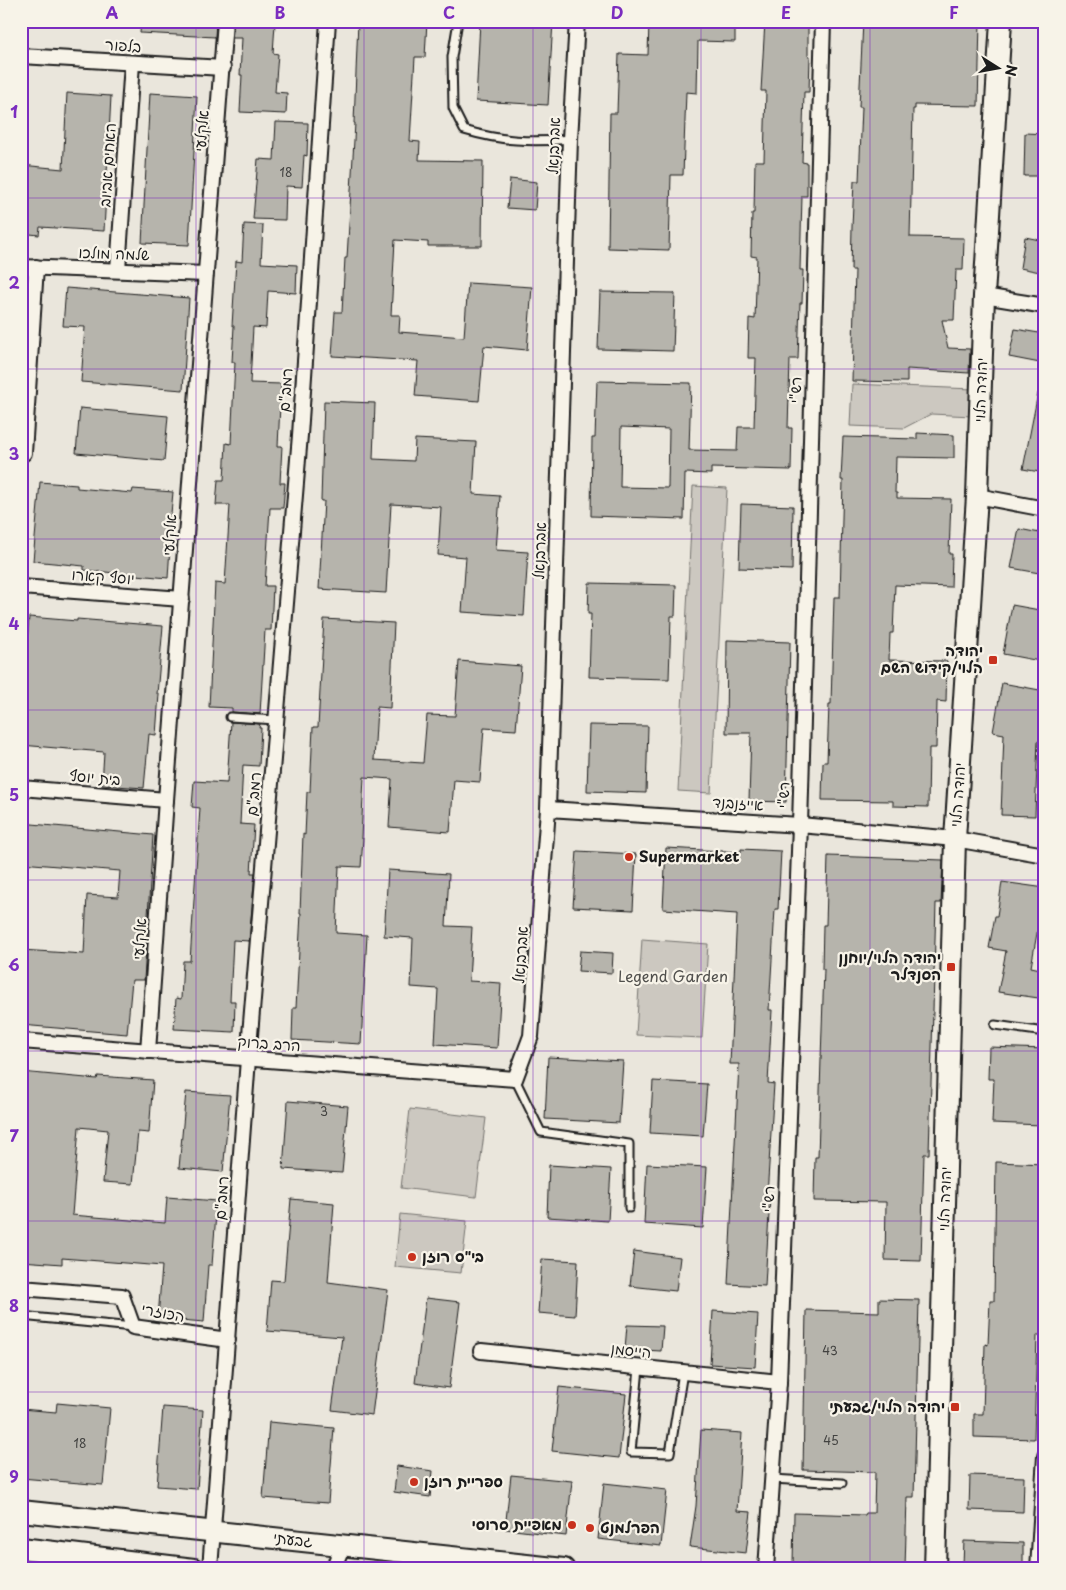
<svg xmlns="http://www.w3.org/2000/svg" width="1066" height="1590" viewBox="0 0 1066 1590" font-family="'Playpen Sans','Playpen Sans Hebrew',sans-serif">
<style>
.green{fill:#ccc8c0;stroke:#74726e}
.building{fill:#b6b4ac;stroke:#1c1c1c;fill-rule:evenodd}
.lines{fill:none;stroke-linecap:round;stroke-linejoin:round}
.lane-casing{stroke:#1c1c1c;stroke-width:11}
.street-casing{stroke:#1c1c1c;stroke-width:18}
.secondary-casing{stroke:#1c1c1c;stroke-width:24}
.lane{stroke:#f7f3e8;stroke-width:7}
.street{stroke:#f7f3e8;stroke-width:14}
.secondary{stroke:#f7f3e8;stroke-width:20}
.grid{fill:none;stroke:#7b2cbf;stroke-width:1;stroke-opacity:0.55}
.poi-dot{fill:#c8321e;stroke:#f7f3e8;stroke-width:2}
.labels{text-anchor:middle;stroke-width:4.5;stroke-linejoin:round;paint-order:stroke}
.number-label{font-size:12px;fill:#424240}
.street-label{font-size:15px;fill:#1c1c1c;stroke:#f7f3e8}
.poi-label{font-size:15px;font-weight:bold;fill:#1c1c1c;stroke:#f7f3e8;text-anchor:end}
.park-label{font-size:15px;fill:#51504d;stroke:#f7f3e8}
.neatline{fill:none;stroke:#7b2cbf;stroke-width:2}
.grid-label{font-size:16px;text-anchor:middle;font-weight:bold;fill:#7b2cbf}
</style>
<rect width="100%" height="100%" fill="#eae6dc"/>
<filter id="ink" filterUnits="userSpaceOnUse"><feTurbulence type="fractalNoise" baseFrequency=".02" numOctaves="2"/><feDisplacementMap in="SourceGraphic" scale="10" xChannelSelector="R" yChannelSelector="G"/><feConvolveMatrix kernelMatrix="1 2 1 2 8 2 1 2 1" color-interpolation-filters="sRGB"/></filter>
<g filter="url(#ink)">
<!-- green -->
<g class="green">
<polygon points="852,384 973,389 972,416 931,414 904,428 850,426"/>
<polygon points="693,486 727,488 711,793 678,791"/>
<polygon points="642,939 708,944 702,1038 636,1035"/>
<polygon points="410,1109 486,1118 476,1197 401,1188"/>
<polygon points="400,1214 467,1221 461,1273 395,1267"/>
</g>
<!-- building -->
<g class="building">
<polygon points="141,21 216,21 215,37 140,33"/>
<polygon points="358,21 427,21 425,57 415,57 410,141 420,142 419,160 483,161 482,246 428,246 428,242 395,240 391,315 400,315 399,332 464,337 468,283 532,287 527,350 484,346 479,401 415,396 418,361 332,356 335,312 342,312 345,258 347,258 355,123 354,123"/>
<polygon points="480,21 553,21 548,105 476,101"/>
<polygon points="649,21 735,21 735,42 698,41 697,93 686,92 683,175 671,175 669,250 608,248 610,113 617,113 619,54 648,55"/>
<path d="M765,21h43v35h2l-1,36h-5l-2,70 5,1v33h-5l-2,74h3l-1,33h-2l-2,56h-8l-2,69h4l-1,42 -80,-2v6l-26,-1 -1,46 -93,-3 1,-78h3l2,-57 94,2 -2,67 48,1 1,-24h16l2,-69h-8l1,-40 6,1 2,-62 -6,-1 1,-43h2l1,-52h9l2,-70h-5zM621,427l48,2 -1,59 -48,-1z"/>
<polygon points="863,21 980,21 978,106 915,105 915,109 913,109 910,237 964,238 963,270 956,270 954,320 942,320 948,348 970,349 969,373 907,369 907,382 852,381 855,270 851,270 852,227 854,181 859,181 862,107 859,107"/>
<polygon points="234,22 275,24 273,53 278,54 275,92 287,93 286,114 240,112 242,75 240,75 242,38 232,38"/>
<polygon points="67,93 111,96 104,231 40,227 39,235 21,233 21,165 63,169"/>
<polygon points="150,93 197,96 189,245 142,243"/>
<polygon points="276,122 308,123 307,156 304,155 302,187 286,186 285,220 253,219 258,159 274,160"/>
<polygon points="1025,133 1045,134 1045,176 1024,176"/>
<polygon points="510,179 537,182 535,210 507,208"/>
<polygon points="244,224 263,225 261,263 297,265 296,293 268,291 266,328 253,327 250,383 281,384 278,446 282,446 280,483 285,483 283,508 270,508 265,586 273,586 271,630 265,630 260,714 232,712 232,708 209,707 215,583 225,584 230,505 216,505 218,480 224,480 226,443 231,444 235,362 232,362 234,326 232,326 236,261 242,262"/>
<polygon points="1025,237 1045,241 1045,273 1020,268"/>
<polygon points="66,288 189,298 183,390 81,382 85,327 63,326"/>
<polygon points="600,292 675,293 673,351 598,349"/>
<polygon points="1015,329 1045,334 1045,364 1009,357"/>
<polygon points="1038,393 1045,393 1045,473 1023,469"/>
<polygon points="324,401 375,403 373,459 414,461 415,439 476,442 473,494 500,496 496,550 528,552 524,616 462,612 466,557 438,555 441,507 391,504 386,593 319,589 324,501 321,501"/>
<polygon points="80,408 168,416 164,461 76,453"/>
<polygon points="917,433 954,435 954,458 896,457 895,493 897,493 897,498 951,499 949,554 952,554 951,587 895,585 893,633 890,633 889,660 947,661 946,702 937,701 936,748 929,748 928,807 893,806 893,801 822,800 823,762 827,762 829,704 831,704 834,597 840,597 843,480 841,480 843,437 917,439"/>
<polygon points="40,482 77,485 77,488 132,493 133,489 173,492 168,546 170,547 168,578 84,570 84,566 33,561"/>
<polygon points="741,504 793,506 792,570 739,568"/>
<polygon points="1019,529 1045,534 1045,574 1011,568"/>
<polygon points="589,583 676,585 675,616 671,616 669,679 589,677 591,614 588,614"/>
<polygon points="1012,605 1045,611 1045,662 1003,654"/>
<polygon points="29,617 77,621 77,619 163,626 157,694 159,694 156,735 149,734 144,788 102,785 104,752 21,745 21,689 22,679 24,680"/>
<polygon points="324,619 394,623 390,708 377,707 374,760 423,763 427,715 455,716 459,661 521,666 516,730 484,728 480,782 454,780 450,832 389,827 392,779 364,777 361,838 363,838 361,867 339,866 336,933 367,935 361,1044 292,1040 293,1008 296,1008 301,913 300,913 303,834 305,835 307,792 310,792 313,727 318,727"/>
<polygon points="727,640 790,642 786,802 749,801 751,733 726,733"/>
<polygon points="1002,683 1045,691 1045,742 1038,741 1035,816 1001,815 1004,734 993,732"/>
<polygon points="231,722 260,724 259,728 261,728 259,766 243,765 240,824 254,825 251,873 255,873 249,941 233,940 230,1001 235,1001 234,1032 174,1029 176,998 181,999 183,961 190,961 200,808 192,807 194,781 227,783"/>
<polygon points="589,725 648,726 646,793 587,791"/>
<polygon points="21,823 153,835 144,980 132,980 127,1034 21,1025 21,950 84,954 87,895 118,897 120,871 21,863"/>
<polygon points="666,848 741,852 741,849 781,851 778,909 775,909 769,1010 772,1010 768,1083 774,1084 767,1196 770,1196 765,1286 728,1284 739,1064 730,1064 737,914 663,909"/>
<polygon points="577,851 636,854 633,910 573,907"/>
<polygon points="828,856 943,860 941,903 936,903 929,1154 924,1154 921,1261 885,1260 886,1202 814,1201 815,1157 818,1157 821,1059 824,969 822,969 823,925 826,925"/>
<polygon points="388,870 449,874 446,926 472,927 469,981 501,983 497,1048 435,1044 438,989 411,987 413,938 384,936"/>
<polygon points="1002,882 1045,888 1031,967 1045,970 1045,999 998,992 1006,951 989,948 995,916 997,916"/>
<polygon points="580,951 613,953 612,973 578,971"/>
<polygon points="989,1047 1045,1049 1042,1125 992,1123 994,1079 988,1079"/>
<polygon points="548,1057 623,1061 619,1123 545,1119"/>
<polygon points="21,1072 97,1079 98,1076 153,1080 149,1133 138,1132 133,1184 103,1182 108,1130 79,1127 72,1215 165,1223 167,1197 217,1201 212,1265 208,1265 204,1322 158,1318 162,1266 62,1258 62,1264 21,1261"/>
<polygon points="653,1081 707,1084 703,1136 650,1133"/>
<polygon points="186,1092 230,1095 223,1172 179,1168"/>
<polygon points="288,1101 348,1106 342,1173 283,1169"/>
<polygon points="996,1162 1045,1164 1044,1335 1037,1335 1034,1439 974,1437 974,1414 983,1414 985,1344 988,1345 990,1301 994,1301"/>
<polygon points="647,1164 707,1167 703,1228 644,1224"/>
<polygon points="549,1165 611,1169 608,1221 547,1217"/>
<polygon points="291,1199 334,1203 328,1282 388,1290 372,1415 332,1410 342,1337 267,1331 271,1280 284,1281"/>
<polygon points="634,1251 680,1257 676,1291 630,1286"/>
<polygon points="542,1259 578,1261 575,1316 538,1313"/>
<polygon points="426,1298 460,1302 449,1388 415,1383"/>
<polygon points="879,1299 919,1300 914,1497 907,1497 905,1569 864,1569 864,1565 793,1564 794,1513 865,1515 866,1513 874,1513 875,1472 803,1470 806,1310 879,1312"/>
<polygon points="713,1311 758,1314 755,1367 710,1364"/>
<polygon points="627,1325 663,1326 661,1351 625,1349"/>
<polygon points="559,1387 626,1394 619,1458 552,1451"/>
<polygon points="57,1403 110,1408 103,1485 21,1478 21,1409 56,1412"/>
<polygon points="163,1407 203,1410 197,1489 157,1486"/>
<polygon points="269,1422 334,1428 328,1503 263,1498"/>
<polygon points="701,1430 742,1433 737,1511 751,1512 746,1553 690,1547 696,1506"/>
<polygon points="397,1466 433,1471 430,1497 394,1492"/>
<polygon points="511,1475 572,1481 566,1536 505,1529"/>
<polygon points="970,1475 1024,1477 1023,1512 969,1510"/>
<polygon points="604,1483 667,1490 661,1546 598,1539"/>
<polygon points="964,1541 1023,1543 1023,1565 963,1564"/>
</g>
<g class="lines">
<defs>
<g id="lane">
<path d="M458,21l-6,36 1,51 11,22c37,11 67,13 106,9"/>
<polyline points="230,717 276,720"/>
<polyline points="995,1025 1045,1032"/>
<polyline points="515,1079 541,1132 629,1144 629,1208"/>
<polyline points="21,1316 133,1327"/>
<polyline points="639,1368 631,1452 670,1453 683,1372"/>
<polyline points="772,1479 842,1483"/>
</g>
<g id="street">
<polyline points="21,56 223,68"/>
<polyline points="21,267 206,274"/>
<polyline points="118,270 132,63"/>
<polyline points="984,296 1045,306"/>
<polyline points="24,453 36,267"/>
<polyline points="977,496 1045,509"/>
<polyline points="21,587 182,599"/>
<polyline points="21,788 166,800"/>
<polyline points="548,809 800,825 955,839 1045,855"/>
<polyline points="21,1041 515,1079 531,1036 548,809 570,139 577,21"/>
<polyline points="148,1051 166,800 225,21"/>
<polyline points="21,1288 122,1296 133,1327 228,1340"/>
<polyline points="481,1351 779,1382"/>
<polyline points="210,1569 248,1059 300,435 328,21"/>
<polyline points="333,1569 343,1545"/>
<polyline points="766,1569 779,1382 800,825 823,21"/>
<polyline points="1038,1569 1045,1456"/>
</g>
<g id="secondary">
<polyline points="21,1511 564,1569"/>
<polyline points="21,1548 194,1569"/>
<polyline points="935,1569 955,839 977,496 984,296 1001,21"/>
</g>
</defs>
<!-- lane casing -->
<use href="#lane" class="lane-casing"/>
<!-- street casing -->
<use href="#street" class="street-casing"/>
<!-- secondary casing -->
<use href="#secondary" class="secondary-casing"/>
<!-- lane -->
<use href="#lane" class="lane"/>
<!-- street -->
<use href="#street" class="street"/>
<!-- secondary -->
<use href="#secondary" class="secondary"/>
</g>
</g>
<!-- grid -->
<path class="grid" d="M196,21v1548M364,21v1548M533,21v1548M701,21v1548M870,21v1548M21,198h1024M21,369h1024M21,539h1024M21,710h1024M21,880h1024M21,1051h1024M21,1221h1024M21,1392h1024"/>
<!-- markers -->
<g class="poi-dot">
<rect x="988" y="655" width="10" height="10" rx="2.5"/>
<circle cx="629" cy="857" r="5"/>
<rect x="946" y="962" width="10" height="10" rx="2.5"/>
<circle cx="412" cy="1257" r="5"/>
<rect x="950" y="1402" width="10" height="10" rx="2.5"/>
<circle cx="414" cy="1482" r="5"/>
<circle cx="572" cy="1525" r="5"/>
<circle cx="590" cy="1528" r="5"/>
</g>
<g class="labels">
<!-- number labels -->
<g class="number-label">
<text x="286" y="177">18</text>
<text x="324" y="1116">3</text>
<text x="830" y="1355">43</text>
<text x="831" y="1445">45</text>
<text x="80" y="1448">18</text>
</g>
<!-- street labels -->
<g class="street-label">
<text transform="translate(123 46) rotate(4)" y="5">בלפור</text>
<text transform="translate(202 131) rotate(-85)" y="5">אלקלעי</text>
<text transform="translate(554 146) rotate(-88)" y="5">אברבנאל</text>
<text transform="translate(108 165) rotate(-86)" y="5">האחים אביוב</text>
<text transform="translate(114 254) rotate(2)" y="5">שלמה מולכו</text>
<text transform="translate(286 390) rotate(-86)" y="5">רמב"ם</text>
<text transform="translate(796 390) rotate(-88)" y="5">רש"י</text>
<text transform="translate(981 390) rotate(-88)" y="5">יהודה הלוי</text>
<text transform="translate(170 535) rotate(-86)" y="5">אלקלעי</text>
<text transform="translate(540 551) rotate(-88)" y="5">אברבנאל</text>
<text transform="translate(103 577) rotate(4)" y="5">יוסף קארו</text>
<text transform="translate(95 778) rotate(5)" y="5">בית יוסף</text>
<text transform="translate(254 794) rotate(-85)" y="5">רמב"ם</text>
<text transform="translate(784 795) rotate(-88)" y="5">רש"י</text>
<text transform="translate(958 795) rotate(-86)" y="5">יהודה הלוי</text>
<text transform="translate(738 804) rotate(4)" y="5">אייזנבנד</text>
<text transform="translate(140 939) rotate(-86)" y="5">אלקלעי</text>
<text transform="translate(521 955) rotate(-86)" y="5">אברבנאל</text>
<text transform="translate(269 1044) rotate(4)" y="5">הרב ברוק</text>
<text transform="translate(222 1198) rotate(-86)" y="5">רמב"ם</text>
<text transform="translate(769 1199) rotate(-88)" y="5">רש"י</text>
<text transform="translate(945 1199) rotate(-88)" y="5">יהודה הלוי</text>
<text transform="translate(163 1313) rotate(11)" y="5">הכוזרי</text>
<text transform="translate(631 1351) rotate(6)" y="5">הייסמן</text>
<text transform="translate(293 1540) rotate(6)" y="5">גבעתי</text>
</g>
<!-- poi labels -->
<g class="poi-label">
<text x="983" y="656">יהודה<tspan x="983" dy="17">הלוי/קידוש השם</tspan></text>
<text x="639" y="862" text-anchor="start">Supermarket</text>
<text x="941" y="963">יהודה הלוי/יוחנן<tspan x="941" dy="17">הסנדלר</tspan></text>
<text x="422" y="1262" text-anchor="start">בי"ס רוזן</text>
<text x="945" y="1412">יהודה הלוי/גבעתי</text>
<text x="424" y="1487" text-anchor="start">ספריית רוזן</text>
<text x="562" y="1530">מאפיית סרוסי</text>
<text x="600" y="1533" text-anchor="start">הפרלמנט</text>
</g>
<!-- park labels -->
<g class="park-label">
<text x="673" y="982">Legend Garden</text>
</g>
</g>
<!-- margin -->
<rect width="1066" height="1590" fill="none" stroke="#f7f3e8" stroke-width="55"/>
<!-- north arrow -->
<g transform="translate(998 68) rotate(101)" stroke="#f7f3e8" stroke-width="4" paint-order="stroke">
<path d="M0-4L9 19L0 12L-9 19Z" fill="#1c1c1c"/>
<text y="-8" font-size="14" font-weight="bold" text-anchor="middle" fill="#1c1c1c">N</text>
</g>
<rect x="28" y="28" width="1010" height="1534" class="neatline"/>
<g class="grid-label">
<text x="112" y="19">A</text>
<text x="280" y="19">B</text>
<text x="449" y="19">C</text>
<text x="617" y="19">D</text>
<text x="786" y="19">E</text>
<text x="954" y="19">F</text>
<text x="14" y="118">1</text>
<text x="14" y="289">2</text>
<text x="14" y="460">3</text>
<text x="14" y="630">4</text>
<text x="14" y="801">5</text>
<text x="14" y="971">6</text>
<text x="14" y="1142">7</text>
<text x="14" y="1312">8</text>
<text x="14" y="1483">9</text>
</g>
</svg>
